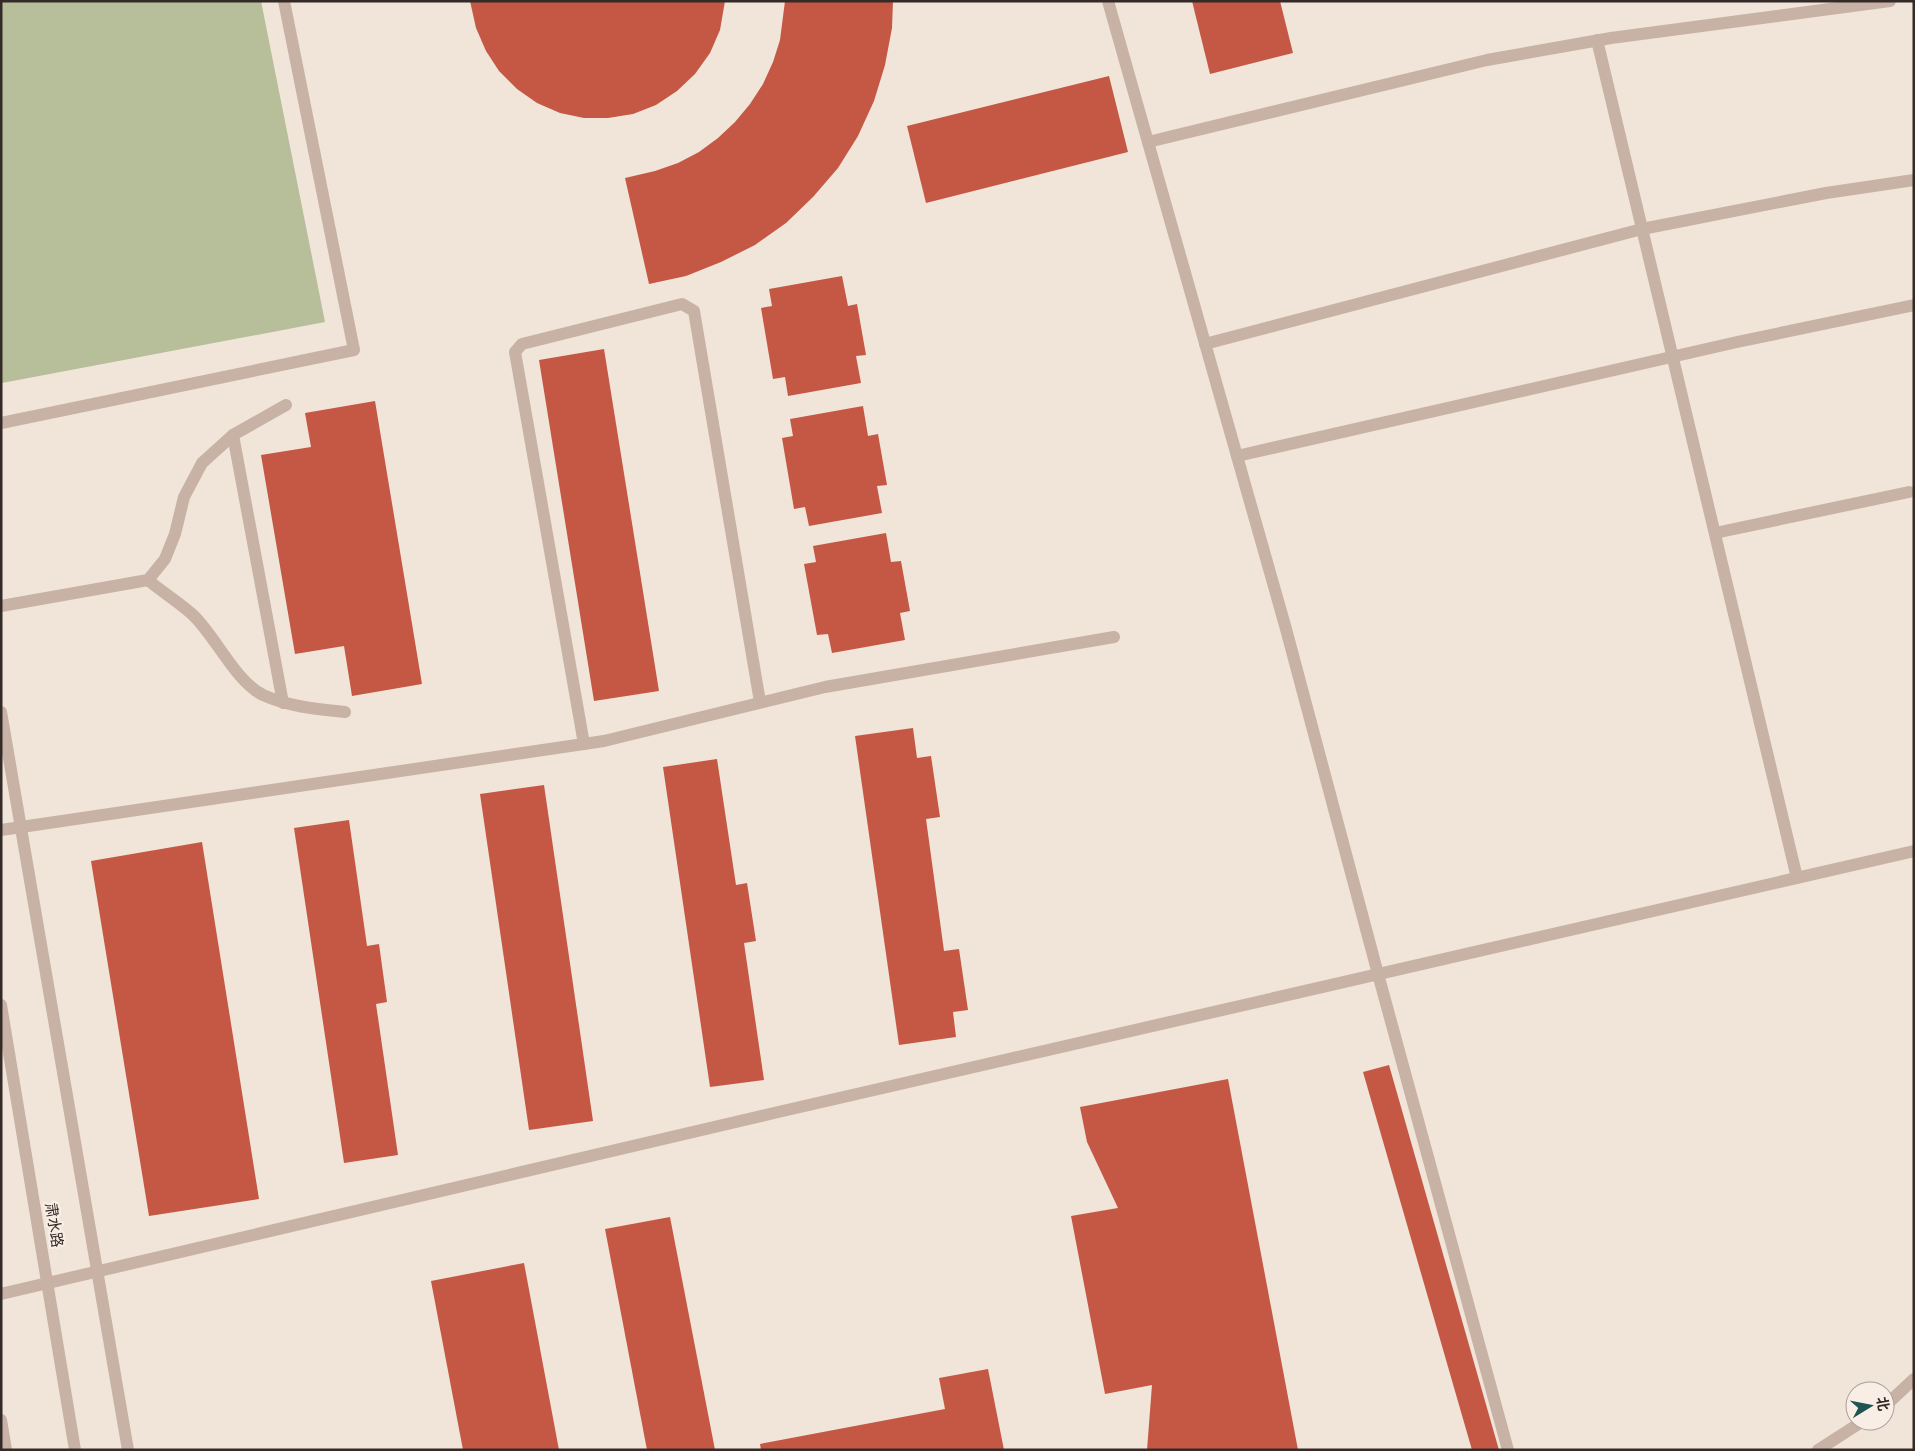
<svg xmlns="http://www.w3.org/2000/svg" width="1915" height="1451" viewBox="0 0 1915 1451" font-family="'Fira Sans','Noto Sans SC',sans-serif">
<style>
.green{fill:#b6bf9a}
.building{fill:#c45845}
.lines{fill:none;stroke-linecap:round;stroke-linejoin:round}
.service{stroke:#c8b2a6;stroke-width:12}
.minor{stroke:#c8b2a6;stroke-width:12}
.tertiary{stroke:#c8b2a6;stroke-width:12}
.labels{text-anchor:middle;stroke-width:4.5;stroke-linejoin:round;paint-order:stroke}
.street-label{font-size:15px;fill:#342a27;stroke:#f9eee5}
</style>
<rect width="100%" height="100%" fill="#f1e4d9"/>
<!-- green -->
<polygon class="green" points="1,1 261,1 325,322 2,383"/>
<!-- building -->
<g class="building">
<polygon points="470,1 725,1 720,30 710,53 695,74 677,91 656,105 633,114 608,118 584,118 560,113 537,103 517,89 499,71 486,51 476,28"/>
<polygon points="785,1 893,1 892,28 885,65 874,101 858,136 838,168 813,197 786,223 755,245 721,262 686,276 649,284 625,178 655,171 678,163 699,152 718,138 735,122 750,104 763,84 773,62 780,40"/>
<polygon points="1192,1 1280,1 1293,53 1210,74"/>
<polygon points="1109,76 1128,152 926,203 907,126"/>
<polygon points="842,276 848,306 857,304 866,355 856,356 861,383 788,396 785,377 773,379 761,308 772,306 769,289"/>
<polygon points="604,349 659,691 594,701 539,360"/>
<polygon points="375,401 422,684 352,696 344,646 295,654 261,455 311,447 305,413"/>
<polygon points="863,406 868,436 878,434 887,485 877,486 882,513 809,526 805,507 794,509 782,438 793,436 790,419"/>
<polygon points="886,533 891,562 901,561 910,611 900,613 905,640 832,653 828,634 817,635 804,564 816,562 813,546"/>
<polygon points="913,728 917,758 931,756 940,817 926,819 944,951 959,949 968,1010 953,1012 956,1037 899,1045 855,736"/>
<polygon points="717,759 736,885 747,883 756,941 744,943 764,1080 710,1087 663,767"/>
<polygon points="544,785 593,1121 529,1130 480,794"/>
<polygon points="349,820 367,946 379,944 387,1002 376,1004 398,1155 344,1163 294,828"/>
<polygon points="202,842 259,1199 149,1216 91,861"/>
<polygon points="1389,1065 1499,1450 1472,1450 1363,1072"/>
<polygon points="1228,1079 1298,1450 1147,1450 1152,1385 1105,1394 1071,1216 1118,1208 1087,1142 1080,1107"/>
<polygon points="670,1217 715,1450 647,1450 605,1229"/>
<polygon points="524,1263 559,1450 463,1450 431,1281"/>
<polygon points="988,1369 1004,1450 761,1450 760,1444 945,1409 939,1378"/>
</g>
<g class="lines">
<!-- service -->
<g class="service">
<polyline points="1597,40 1797,878"/>
<polyline points="1205,344 1642,229 1826,193 1914,180"/>
<polyline points="233,435 283,703"/>
<polyline points="1715,533 1909,492"/>
<path d="M148,580c14,12 31,22 45,35 23,22 43,67 70,80 27,12 54,14 82,17"/>
<polyline points="1,606 148,580 165,559 175,534 184,497 202,463 233,435 286,405"/>
<polyline points="584,744 515,352 522,344 682,304 694,311 760,702"/>
<polyline points="1,830 604,741 825,687 1114,637"/>
</g>
<!-- minor -->
<g class="minor">
<polyline points="1108,1 1286,629 1378,974 1508,1450"/>
<polyline points="1148,142 1487,60 1611,38 1890,1"/>
<polyline points="1,423 354,350 284,1"/>
<polyline points="1237,456 1737,342 1914,305"/>
<polyline points="1,712 128,1450"/>
<polyline points="1,1294 774,1113 1914,851"/>
<polyline points="1885,1406 1914,1379"/>
<polyline points="1818,1450 1863,1421"/>
</g>
<!-- tertiary -->
<g class="tertiary">
<polyline points="1,1005 75,1450"/>
<polyline points="1,1420 6,1450"/>
</g>
</g>
<g class="labels">
<!-- street labels -->
<g class="street-label">
<text transform="translate(54 1225) rotate(81)" y="5">肃水路</text>
</g>
</g>
<!-- border -->
<rect width="1915" height="1451" fill="none" stroke="#342a27" stroke-width="5"/>
<!-- north arrow -->
<g transform="translate(1870 1406) rotate(80)"><circle r="24" fill="#f9eee5" stroke="#aaa099"/>
<path d="M0-4L9 19L0 12L-9 19Z" fill="#1d5553"/>
<text y="-8" font-size="14" font-weight="bold" text-anchor="middle" fill="#342a27">北</text>
</g>
</svg>
